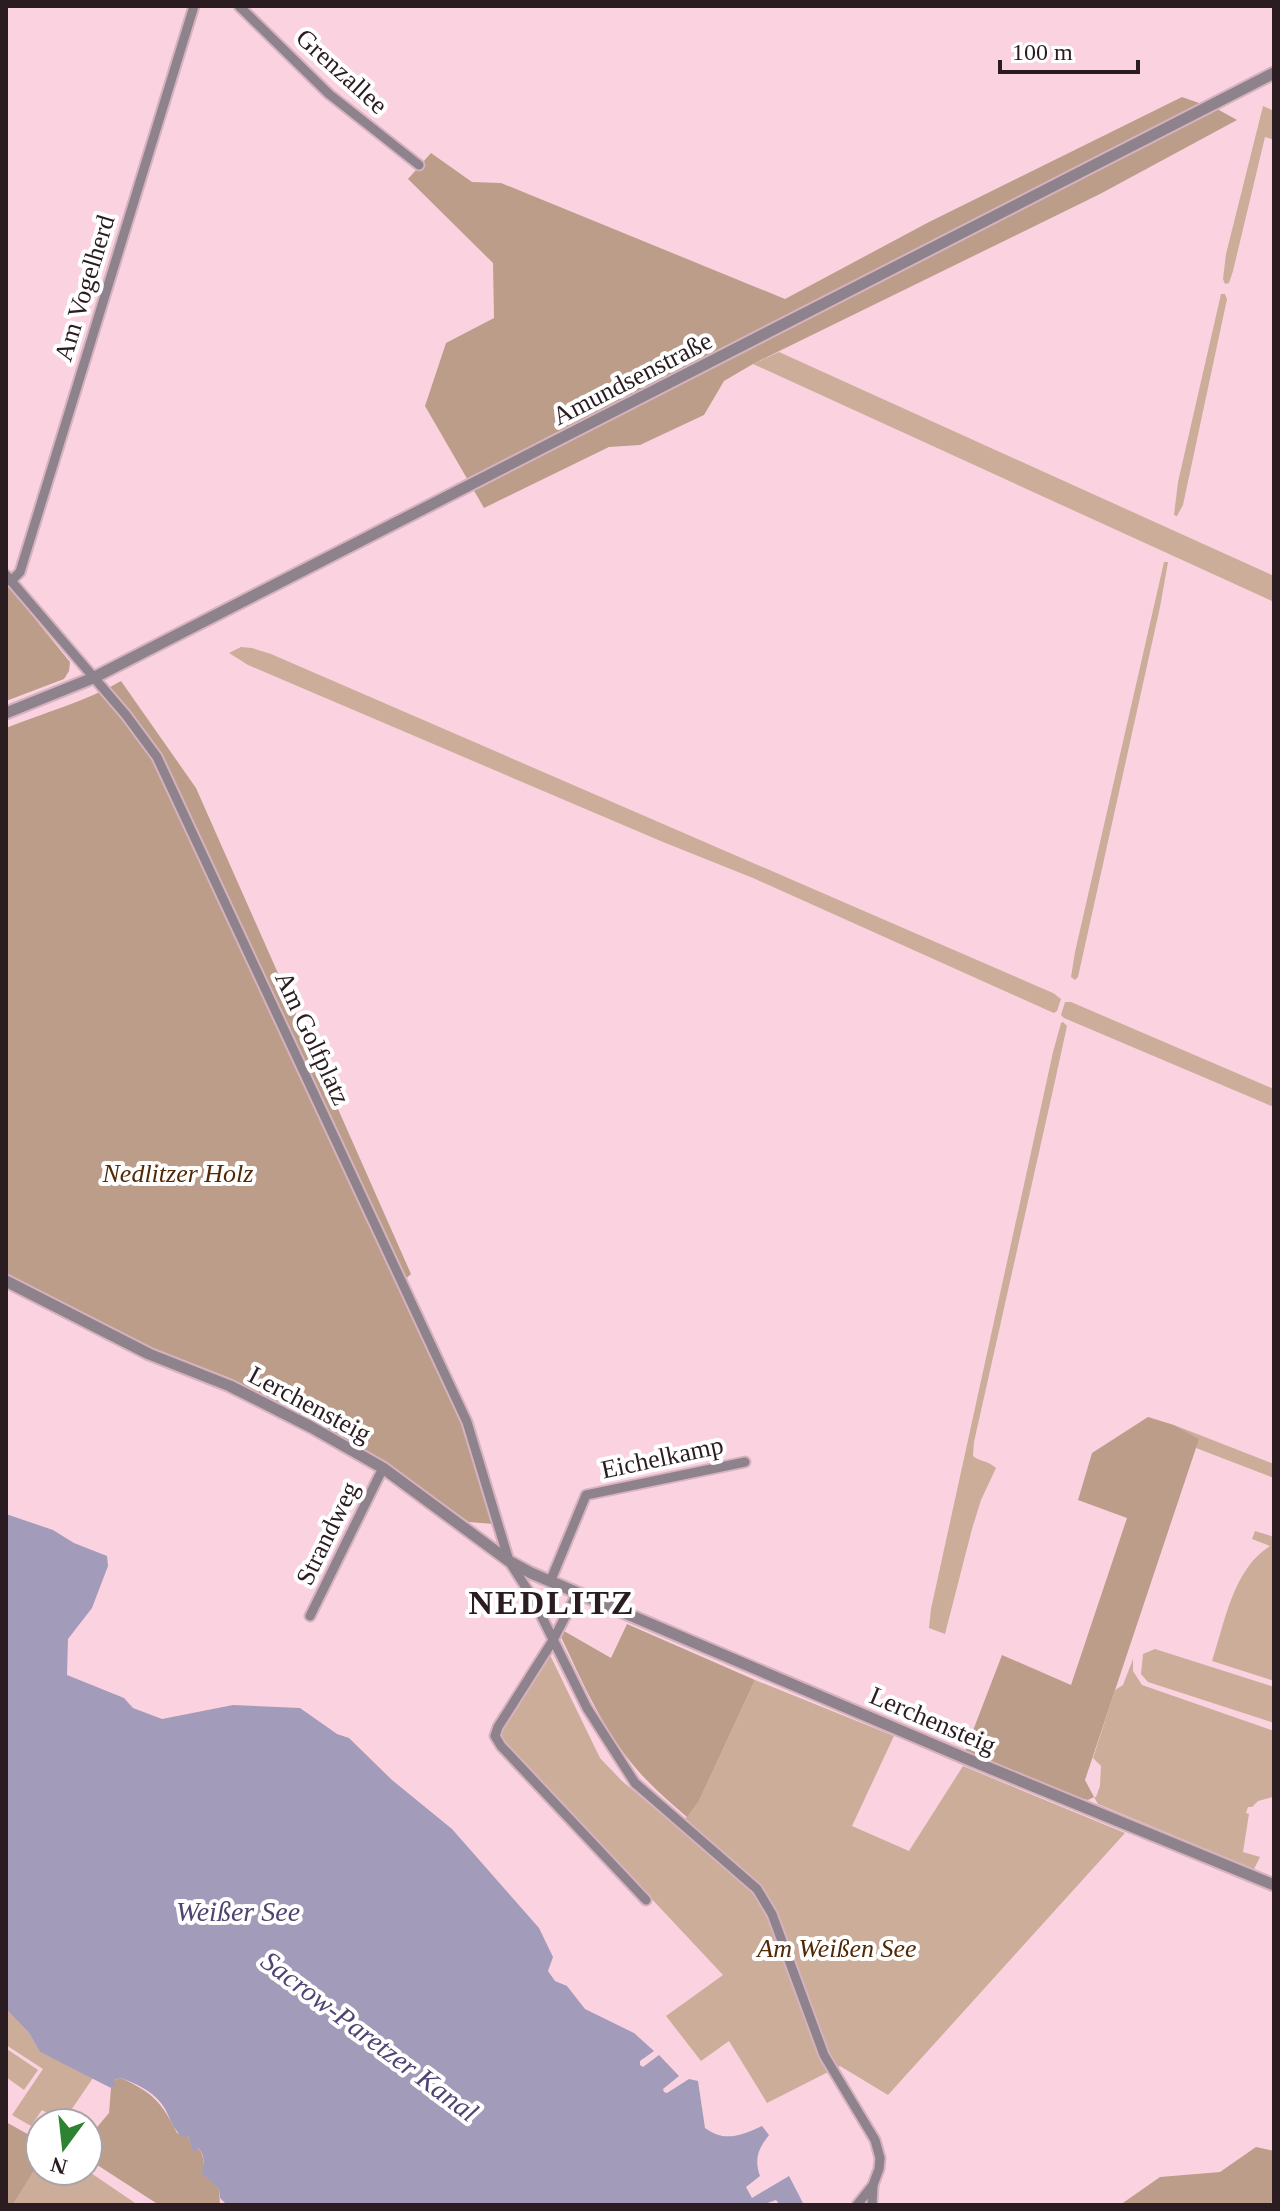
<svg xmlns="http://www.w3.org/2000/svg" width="1280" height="2211" viewBox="0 0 1280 2211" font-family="'Times New Roman',serif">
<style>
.green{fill:#cbad9a}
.forest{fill:#bc9d89}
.water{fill:#a39bba}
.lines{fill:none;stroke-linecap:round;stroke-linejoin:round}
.minor-casing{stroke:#d6b2be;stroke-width:13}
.tertiary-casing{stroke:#d6b2be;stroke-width:15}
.minor{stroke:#8e828d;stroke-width:9}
.tertiary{stroke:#8e828d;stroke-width:11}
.labels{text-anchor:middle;stroke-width:8;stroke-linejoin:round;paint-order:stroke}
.street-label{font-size:26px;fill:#2b1c21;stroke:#fff}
.park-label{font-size:26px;font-style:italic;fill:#522805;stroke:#fff}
.water-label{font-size:28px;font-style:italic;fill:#514371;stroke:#fff}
.district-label{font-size:34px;font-weight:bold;letter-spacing:2px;fill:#2b1c21;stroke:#fff}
</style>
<rect width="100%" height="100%" fill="#fbd3e0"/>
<!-- green -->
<g class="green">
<polygon points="1263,106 1274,111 1274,140 1265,137 1233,271 1229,283 1225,284 1223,279 1226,254"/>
<polygon points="1221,294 1225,294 1227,299 1183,505 1177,516 1174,515 1178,482"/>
<polygon points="779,352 1274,576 1274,602 753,364"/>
<polygon points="1164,562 1168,562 1167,568 1160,607 1078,977 1075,980 1071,977 1075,952"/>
<polygon points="241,647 252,648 271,654 1053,993 1061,999 1057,1011 1054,1013 1047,1010 753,878 663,842 302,688 248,665 229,653"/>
<polygon points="1065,1002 1071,1002 1274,1089 1274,1107 1064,1018 1061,1015"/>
<path d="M1063,1022l4,4 -12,55 -81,361 -1,14c7,6 14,4 23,12l-15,32 -9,29 -27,105 -16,-6 2,-19 122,-557 8,-29z"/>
<polygon points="1174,1425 1274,1464 1274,1478 1196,1448 1198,1439"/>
<path d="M1255,1531l19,6v144l-62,-20c13,-39 21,-92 58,-115l-18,-7z"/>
<polygon points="1155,1649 1274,1687 1274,1723 1148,1682 1141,1674 1143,1654"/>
<polygon points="549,1653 600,1758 622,1781 678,1828 699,1801 755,1680 894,1736 852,1826 909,1851 963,1766 1125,1833 888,2095 840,2066 767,2103 729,2041 701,2061 666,2016 723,1975 498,1735"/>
<polygon points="1133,1659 1133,1671 1142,1685 1274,1731 1273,1797 1258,1801 1252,1807 1248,1807 1246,1813 1249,1814 1243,1852 1260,1857 1254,1869 1098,1804 1094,1797 1096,1797 1100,1786 1101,1766 1093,1758 1115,1690 1123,1685"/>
<polygon points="6,2009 29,2033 40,2052 93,2078 63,2122 42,2110 31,2126 12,2115 43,2069 6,2045"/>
<polygon points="7,2049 38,2070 24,2090 6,2077"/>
<polygon points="40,2161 40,2171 88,2171 138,2205 13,2205"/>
</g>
<!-- forest -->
<g class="forest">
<polygon points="1182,97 1219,110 1237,120 1100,194 753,364 724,381 704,415 640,445 609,447 484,508 425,406 446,343 494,318 493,263 408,179 431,153 472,182 501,183 785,299 929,222"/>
<polygon points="6,583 70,662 69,671 64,679 6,701"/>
<path d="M121,681l75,107 215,486 -11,10 58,125 31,91 4,24 -24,-2 -123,-81 -91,-50 -28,-14 -99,-38 -122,-62v-549c37,-15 81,-27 115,-47z"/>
<polygon points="1148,1417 1174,1425 1199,1439 1085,1780 1094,1797 1088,1800 1069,1796 964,1754 1002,1655 1071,1685 1127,1518 1078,1500 1092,1453"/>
<path d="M627,1624l128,56 -56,121 -12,16c-19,-16 -37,-32 -53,-51 -32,-38 -52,-85 -73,-129l3,-6 47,27z"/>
<path d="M121,2078c32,15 40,23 56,55l11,3 5,15 5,-3c7,7 5,16 5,26l16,15 1,16h-61l-71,-46v-21l21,-25 2,-25 4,-3 -1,-5z"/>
<polygon points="6,2122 40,2141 40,2161 13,2205 6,2205"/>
<polygon points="1256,2147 1274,2151 1274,2191 1271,2205 1120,2205 1160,2177 1220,2172"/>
</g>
<!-- water -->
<path class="water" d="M6,1514l47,16 21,13 33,13 1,10 -16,42 -24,31 -1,36 57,23 9,10 29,11 71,-14 67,3 37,26 12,4 43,42 60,49 87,99 14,29 -5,14 7,10 12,5 18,23 49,24 20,18 -14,10v4l3,2 16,-12 20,21 -16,13 1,3 3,1 22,-14 9,2 7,47c20,15 37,7 57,-2l7,9c-11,14 -15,24 -9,41l-14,11 6,11 37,-22 15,29h-24l-4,-5 -14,5h-535l-7,-7 -1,-9 -17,-15c1,-10 4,-19 -4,-26l-5,4 -5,-16 -5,1c-12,-8 -13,-23 -22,-34 -10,-13 -25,-19 -40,-25l-7,2 2,5 -5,3 -71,-36 -11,-19 -23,-24z"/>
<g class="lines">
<defs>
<g id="minor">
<polyline points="239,6 329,94 419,165"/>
<polyline points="6,575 126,715 157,757 467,1422 509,1561 532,1597 587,1708 635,1783 757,1889 772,1914 824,2055 875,2140 880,2158 879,2169 873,2185 857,2205"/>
<polyline points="11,581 20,572 194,6"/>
<polyline points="550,1582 586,1495 745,1462"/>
<polyline points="577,1594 552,1642 498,1727 495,1736 501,1746 646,1900"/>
<polyline points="310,1616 383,1468"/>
<polyline points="872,2205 873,2185"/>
</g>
<g id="tertiary">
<polyline points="6,713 93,678 1274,73"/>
<polyline points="6,1281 149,1354 230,1386 311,1427 383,1468 509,1561 531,1573 965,1758 1274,1885"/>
</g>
</defs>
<!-- minor casing -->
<use href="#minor" class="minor-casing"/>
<!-- tertiary casing -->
<use href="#tertiary" class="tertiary-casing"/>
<!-- minor -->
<use href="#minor" class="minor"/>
<!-- tertiary -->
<use href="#tertiary" class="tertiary"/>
</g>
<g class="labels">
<!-- street labels -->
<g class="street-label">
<text transform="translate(342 71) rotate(42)" y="9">Grenzallee</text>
<text transform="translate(84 288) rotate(-73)" y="9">Am Vogelherd</text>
<text transform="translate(632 378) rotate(-27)" y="9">Amundsenstraße</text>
<text transform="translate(313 1038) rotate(65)" y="9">Am Golfplatz</text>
<text transform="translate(310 1404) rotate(28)" y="9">Lerchensteig</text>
<text transform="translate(662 1457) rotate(-12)" y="9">Eichelkamp</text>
<text transform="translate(327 1533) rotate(-64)" y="9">Strandweg</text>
<text transform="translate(933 1720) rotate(23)" y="9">Lerchensteig</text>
</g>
<!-- park labels -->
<g class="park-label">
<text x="178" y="1182">Nedlitzer Holz</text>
<text x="837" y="1957">Am Weißen See</text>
</g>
<!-- water labels -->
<g class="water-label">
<text x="238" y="1921">Weißer See</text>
<text transform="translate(370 2036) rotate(37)" y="10">Sacrow-Paretzer Kanal</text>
</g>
<!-- district labels -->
<g class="district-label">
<text x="552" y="1614">NEDLITZ</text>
</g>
</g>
<!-- border -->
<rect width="1280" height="2211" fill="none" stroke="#2b1c21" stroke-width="16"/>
<!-- north arrow -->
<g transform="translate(64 2147) rotate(195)"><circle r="38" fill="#ffffff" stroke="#aaa4a6" stroke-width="2"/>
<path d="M0-6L14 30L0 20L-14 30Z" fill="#2d8331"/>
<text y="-12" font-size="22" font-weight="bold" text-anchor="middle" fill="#2b1c21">N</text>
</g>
<!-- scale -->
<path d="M1000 60v12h138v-12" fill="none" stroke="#2b1c21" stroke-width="4"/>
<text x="1012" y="60" font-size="24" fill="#2b1c21" stroke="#ffffff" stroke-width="6" paint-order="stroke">100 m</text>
</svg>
